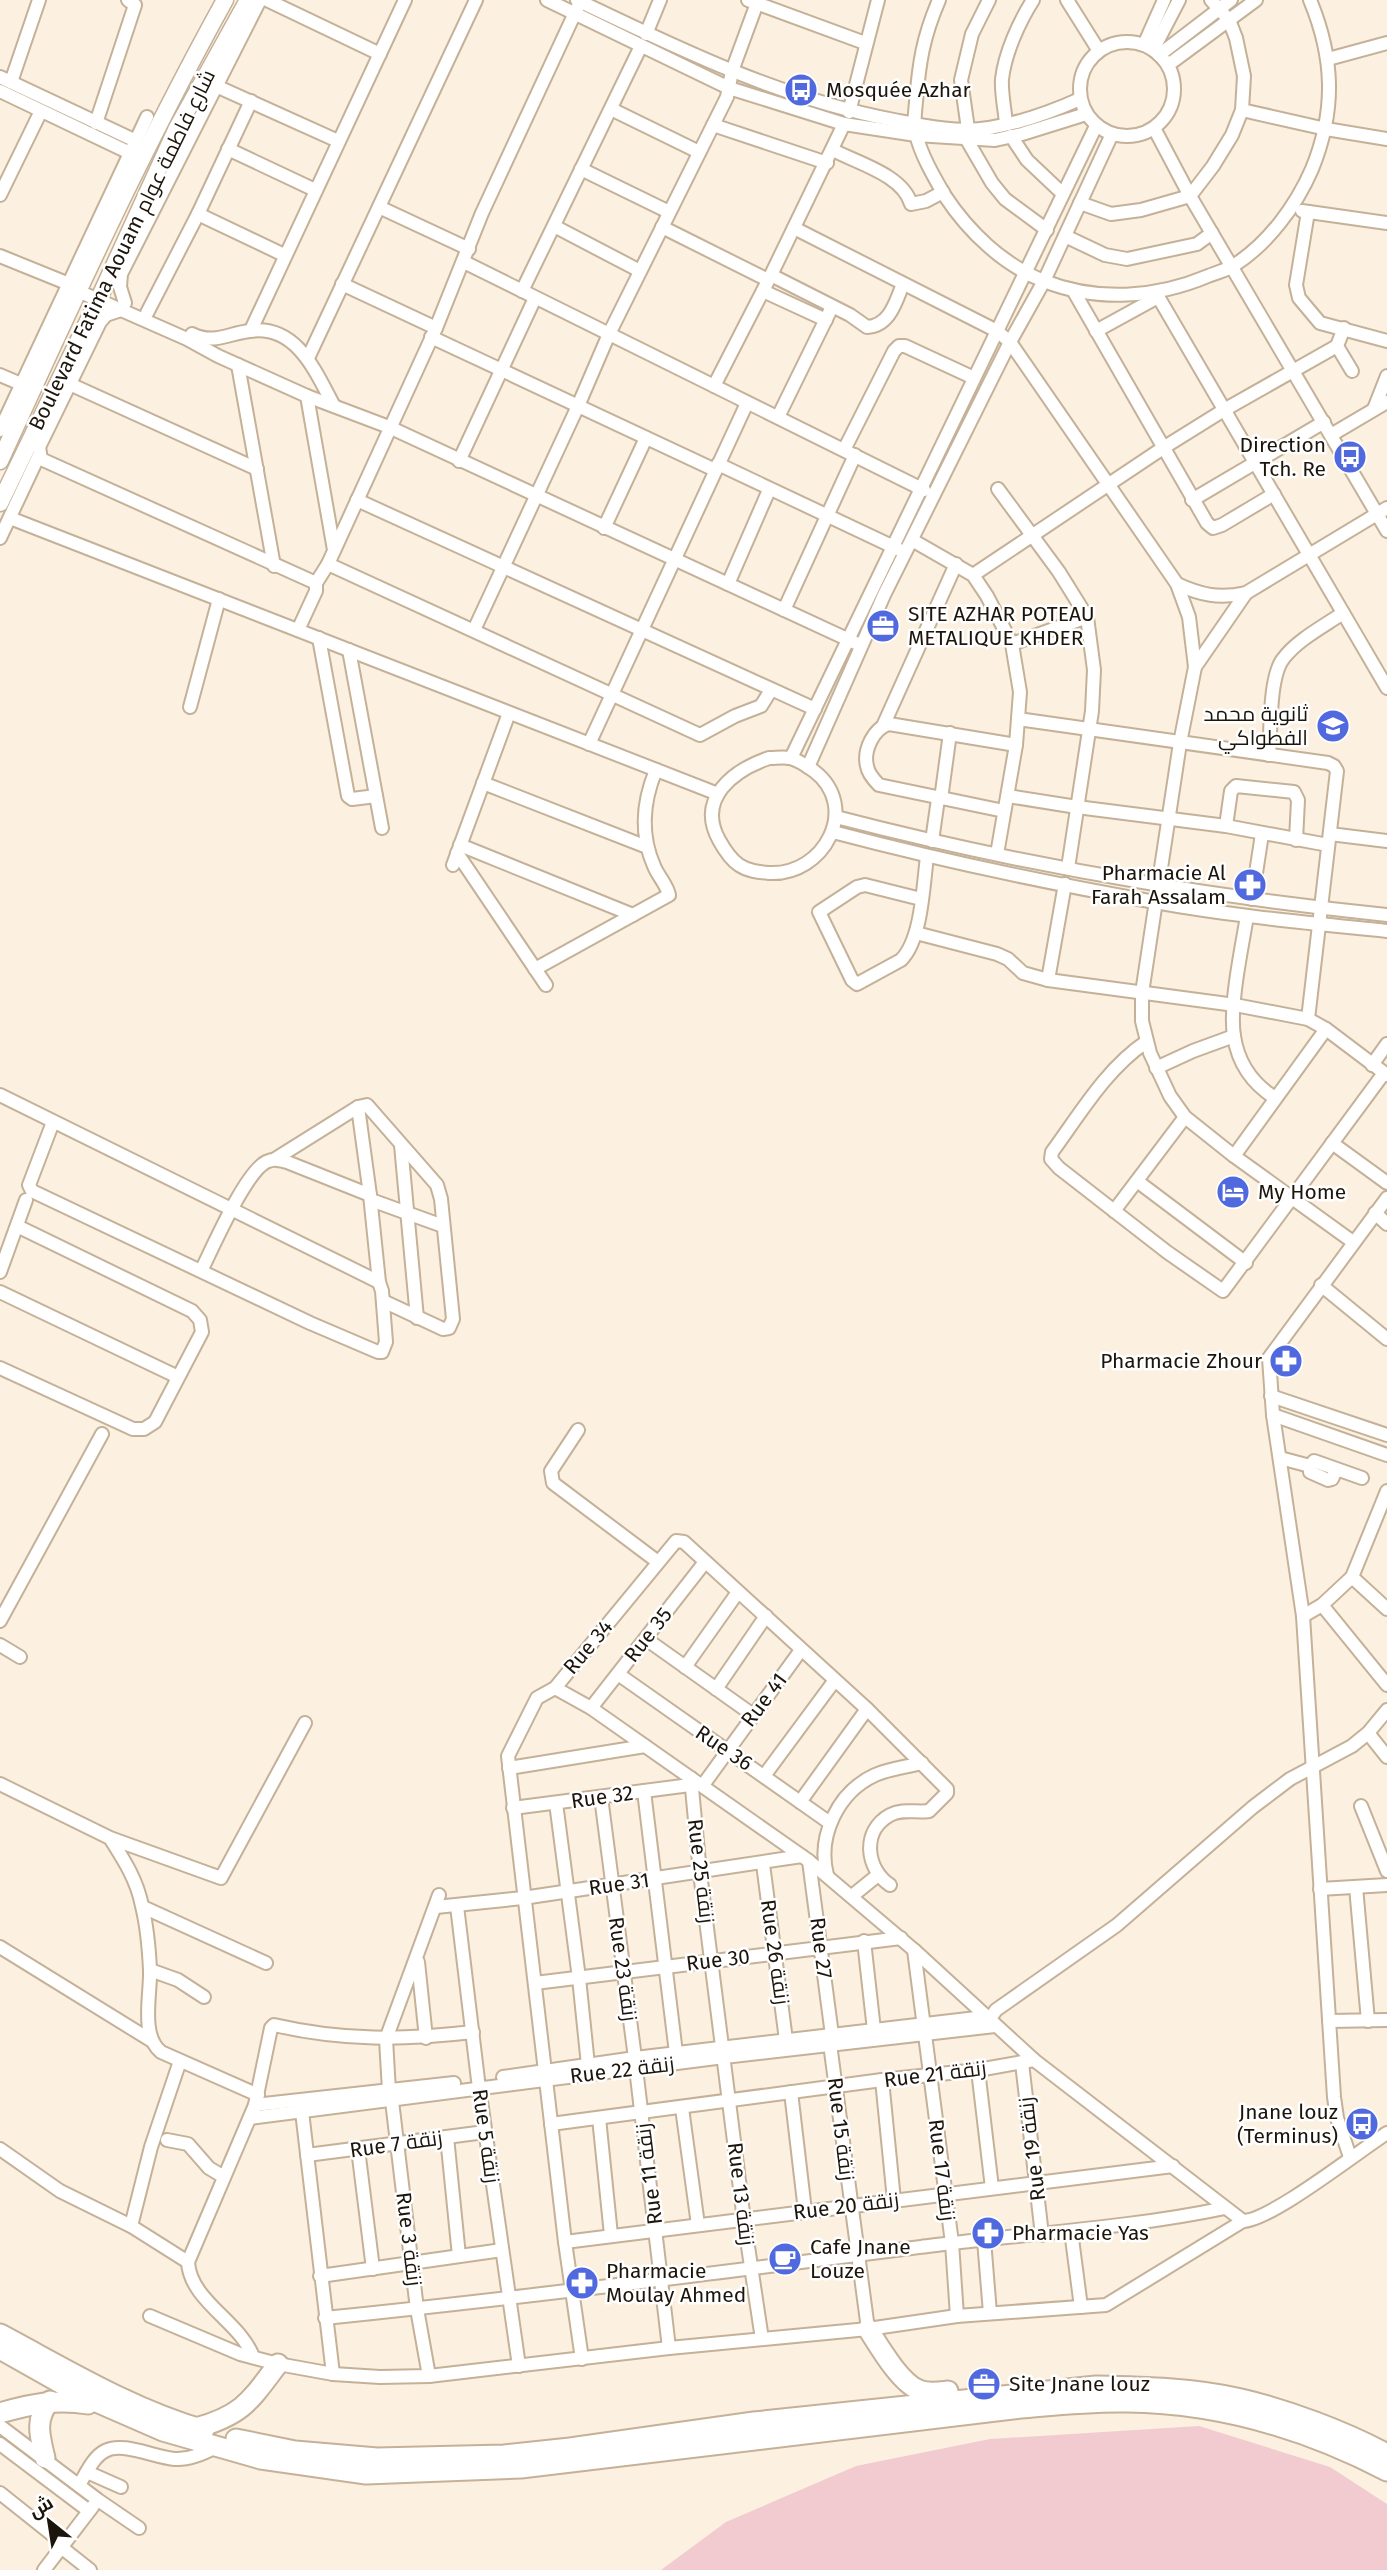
<svg xmlns="http://www.w3.org/2000/svg" width="1387" height="2570" viewBox="0 0 1387 2570" font-family="'Fira Sans',Cairo,sans-serif">
<style>
.green{fill:#f1cbd0}
.lines{fill:none;stroke-linecap:round;stroke-linejoin:round}
.minor-casing{stroke:#c4b198;stroke-width:16}
.major-casing{stroke:#c4b198;stroke-width:19}
.highway-casing{stroke:#c4b198;stroke-width:23}
.minor{stroke:#fff;stroke-width:12}
.major{stroke:#fff;stroke-width:16}
.highway{stroke:#fff;stroke-width:19}
.labels{text-anchor:middle;stroke-width:5;stroke-linejoin:round;paint-order:stroke}
.poi-label{font-size:21px;fill:#1c150c;stroke:#fff;text-anchor:start}
.street-label{font-size:21px;fill:#1c150c;stroke:#fff}
</style>
<rect width="100%" height="100%" fill="#fcf0e0"/>
<!-- green -->
<polygon class="green" points="1199,2426 1330,2467 1387,2504 1387,2570 661,2570 726,2522 856,2466 990,2439"/>
<g class="lines">
<defs>
<g id="minor">
<polyline points="267,0 380,54"/>
<polyline points="547,0 729,88 844,124 916,135 995,140 1022,134 1086,114"/>
<path d="M577,0c102,49 205,99 317,120 31,6 63,13 95,8 31,-5 62,-16 91,-29"/>
<polyline points="748,0 865,43"/>
<path d="M939,0c-16,37 -20,63 -23,102 -1,11 -3,22 0,32 5,21 18,43 29,62 23,35 58,69 99,85 53,21 112,17 164,-5 8,-3 18,-6 25,-10 35,-22 63,-60 79,-97 24,-59 22,-111 -2,-169"/>
<polyline points="1067,0 1099,51"/>
<polyline points="646,34 660,0"/>
<circle cx="1127" cy="89" r="47"/>
<polyline points="1144,45 1164,0"/>
<polyline points="1153,50 1179,0"/>
<polyline points="1159,55 1231,0"/>
<polyline points="1328,59 1387,43"/>
<polyline points="1168,65 1256,0"/>
<polyline points="0,77 136,141"/>
<polyline points="11,82 39,0"/>
<polyline points="216,86 338,141"/>
<polyline points="0,91 130,153"/>
<polyline points="611,109 699,152"/>
<polyline points="1242,110 1326,129 1387,139"/>
<polyline points="849,112 878,0"/>
<polyline points="96,123 135,5 128,0"/>
<path d="M1006,124c-1,-14 -5,-31 -4,-45 3,-26 17,-57 31,-79"/>
<polyline points="713,125 827,163"/>
<polyline points="1154,128 1190,196 1387,531"/>
<polyline points="968,129 961,80 972,34 989,0"/>
<polyline points="1011,136 1027,160 1063,194"/>
<polyline points="967,140 992,183 1005,199 1047,230"/>
<polyline points="228,149 315,190"/>
<path d="M833,150c24,13 70,25 78,54l15,-3 17,-9"/>
<polyline points="581,169 669,212"/>
<polyline points="0,195 41,111"/>
<polyline points="1080,203 1111,214 1141,210 1190,196 1213,166 1232,135 1242,110 1244,76 1236,38 1229,20 1211,0"/>
<polyline points="379,207 469,249"/>
<polyline points="1302,211 1387,223"/>
<polyline points="1308,212 1296,285 1299,298 1320,323 1387,341"/>
<polyline points="198,214 284,255"/>
<polyline points="554,226 640,271"/>
<polyline points="662,227 768,280"/>
<polyline points="794,228 997,331 1010,342 1177,584 1189,617 1195,667"/>
<polyline points="1065,236 1105,255 1127,259 1197,244 1212,233"/>
<polyline points="0,256 74,286"/>
<polyline points="464,262 924,490"/>
<path d="M771,275l79,40 17,12c23,-1 29,-26 36,-43"/>
<polyline points="342,284 436,328"/>
<polyline points="1073,290 1207,523 1213,528 1222,525 1274,494"/>
<polyline points="78,291 187,339 218,356 307,396 389,427 860,645"/>
<polyline points="522,291 641,46"/>
<polyline points="763,291 826,320"/>
<polyline points="1156,293 1387,688"/>
<polyline points="125,303 120,287 121,274 260,0"/>
<polyline points="121,310 106,315 100,322 39,447 41,459 316,583"/>
<polyline points="147,313 198,214 251,101"/>
<polyline points="1344,328 1337,346 1352,371"/>
<polyline points="251,330 405,0"/>
<polyline points="1096,331 1158,297"/>
<path d="M192,334c22,11 37,-1 58,-3 47,-7 66,42 84,75"/>
<polyline points="431,337 715,470"/>
<polyline points="308,358 476,0"/>
<polyline points="238,365 274,566"/>
<polyline points="0,375 21,384"/>
<polyline points="63,381 257,469"/>
<polyline points="714,386 771,275 844,124"/>
<polyline points="307,396 334,550"/>
<polyline points="1374,409 1387,376"/>
<polyline points="778,417 830,311 830,307"/>
<polyline points="0,430 147,117"/>
<polyline points="1331,435 1387,402"/>
<polyline points="844,450 894,351 899,346 905,346 974,378"/>
<polyline points="459,461 535,298"/>
<polyline points="718,464 898,549"/>
<polyline points="998,489 1059,572 1087,617 1094,670 1092,711 1068,868"/>
<polyline points="357,500 815,709"/>
<polyline points="1192,500 1324,422"/>
<polyline points="10,518 718,794"/>
<polyline points="604,528 646,438"/>
<polyline points="0,538 39,455"/>
<polyline points="912,540 973,575 987,596 1012,644 1020,692 1016,745 997,854"/>
<polyline points="328,564 700,735 735,716 761,706 771,690"/>
<polyline points="973,575 1163,448 1224,410 1337,346"/>
<polyline points="728,584 769,490"/>
<path d="M1177,584c24,11 42,15 69,9l141,-85"/>
<polyline points="1246,593 1195,667 1180,743 1142,993 1142,1021 1150,1053 1170,1096 1185,1117 1234,1156 1353,1242"/>
<polyline points="784,610 855,455"/>
<polyline points="298,630 316,591 316,583 328,564 436,328 482,213 581,0"/>
<polyline points="474,630 578,406 609,334 727,97 732,71 757,3"/>
<polyline points="319,638 348,796 352,799 376,796"/>
<polyline points="1012,644 1087,617"/>
<polyline points="349,650 382,828"/>
<polyline points="190,707 219,599"/>
<polyline points="1018,719 1328,763 1334,766 1337,771 1308,1019"/>
<polyline points="883,726 956,564"/>
<polyline points="589,744 747,403"/>
<path d="M1269,755c2,-24 0,-78 14,-96 14,-19 41,-33 60,-46"/>
<path d="M769,758c7,0 15,-1 21,0 8,2 17,8 24,13 47,36 10,105 -45,102 -11,-1 -21,-2 -30,-8 -9,-6 -15,-16 -20,-25 -23,-42 15,-70 50,-82z"/>
<polyline points="791,758 1096,126"/>
<polyline points="808,767 884,595 1010,342 1044,281 1112,134"/>
<polyline points="483,783 647,847"/>
<polyline points="1008,796 1077,807 1226,826 1328,845"/>
<polyline points="941,799 950,733"/>
<path d="M1004,811l-125,-26c-5,-5 -11,-12 -12,-19 -4,-16 7,-38 22,-42l127,21"/>
<path d="M836,817c181,47 366,79 551,98"/>
<polyline points="1226,826 1231,791 1236,786 1294,792 1298,800 1296,840"/>
<path d="M833,832c106,28 214,51 322,70 77,14 155,21 232,29"/>
<polyline points="1330,834 1387,841"/>
<polyline points="932,841 938,799"/>
<polyline points="460,845 633,915"/>
<polyline points="457,853 546,985"/>
<polyline points="453,865 509,713"/>
<path d="M921,899l-56,-14 -8,2 -38,25 33,68 5,4 44,-24c21,-21 22,-74 26,-103"/>
<polyline points="1252,899 1262,834"/>
<path d="M1247,916c-5,31 -18,90 -13,120 4,27 19,48 41,62"/>
<polyline points="916,933 997,954 1008,959 1023,973 1048,980 1235,1005 1308,1019 1326,1029 1387,1075"/>
<path d="M535,969l134,-74c-2,-10 -11,-19 -15,-29 -14,-32 -11,-65 2,-96"/>
<polyline points="1048,980 1065,884"/>
<path d="M1146,1042c-40,27 -66,72 -94,110l-1,7 8,9 108,84 56,39 161,-218"/>
<polyline points="1372,1065 1387,1044"/>
<polyline points="1156,1068 1193,1051 1234,1036"/>
<polyline points="0,1095 379,1282"/>
<polyline points="358,1107 370,1195"/>
<path d="M53,1122l-24,63 3,6 278,132 68,29h4l4,-10 -4,-51 -3,-9 -9,-87 -83,-33c-8,-2 -13,-4 -21,0 -21,11 -53,85 -65,109"/>
<polyline points="1332,1143 1387,1183"/>
<polyline points="401,1145 417,1318"/>
<polyline points="1234,1156 1326,1029"/>
<polyline points="275,1159 358,1107 367,1105 437,1185 441,1199 453,1319 449,1328 443,1329 383,1301"/>
<polyline points="1137,1181 1246,1263"/>
<polyline points="371,1200 443,1226"/>
<polyline points="1114,1211 1185,1117"/>
<polyline points="1375,1213 1387,1224"/>
<polyline points="0,1272 26,1200"/>
<polyline points="1321,1285 1387,1339"/>
<polyline points="0,1292 178,1377"/>
<polyline points="0,1368 133,1429 144,1429 155,1422 202,1332 200,1320 192,1311 17,1226"/>
<polyline points="1271,1396 1387,1435"/>
<polyline points="1273,1415 1387,1455"/>
<polyline points="578,1430 551,1471 553,1483 658,1562"/>
<polyline points="1280,1458 1310,1466 1314,1461 1362,1478"/>
<polyline points="1310,1466 1310,1472 1328,1480 1332,1479 1336,1470"/>
<polyline points="1352,1577 1387,1609"/>
<polyline points="1322,1605 1387,1685"/>
<polyline points="1303,1616 1322,1605 1352,1577 1387,1491"/>
<polyline points="0,1621 102,1434"/>
<polyline points="646,1639 753,1715"/>
<polyline points="0,1645 20,1657"/>
<polyline points="685,1667 738,1592"/>
<polyline points="618,1674 830,1823"/>
<polyline points="555,1688 591,1708 809,1861 914,1950 1034,2060 1243,2221"/>
<polyline points="716,1689 766,1616"/>
<polyline points="591,1708 705,1562"/>
<polyline points="1368,1733 1387,1757"/>
<polyline points="509,1768 645,1746"/>
<polyline points="764,1776 835,1680"/>
<polyline points="691,1778 700,1873 744,2220 762,2339"/>
<polyline points="0,1784 110,1838 221,1878 305,1723"/>
<polyline points="703,1785 801,1650"/>
<polyline points="644,1791 676,2053"/>
<polyline points="601,1797 635,2058"/>
<polyline points="800,1802 867,1709"/>
<polyline points="556,1803 579,1978 588,2065"/>
<polyline points="1361,1806 1387,1871"/>
<polyline points="513,1808 690,1785"/>
<path d="M110,1838c14,22 27,42 32,68 5,20 7,43 8,64 1,24 -10,65 11,82l97,43"/>
<polyline points="809,1861 832,2035"/>
<polyline points="763,1864 786,2040"/>
<path d="M827,1875c-10,-39 11,-83 48,-100 14,-6 31,-8 47,-12"/>
<polyline points="1356,1887 1368,2021"/>
<polyline points="1320,1889 1387,1885"/>
<polyline points="852,1896 878,1875"/>
<polyline points="457,1906 478,2080 519,2366"/>
<polyline points="143,1907 266,1963"/>
<polyline points="436,1907 523,1898 802,1856"/>
<polyline points="864,1941 874,2030"/>
<polyline points="0,1947 152,2041"/>
<polyline points="914,1950 952,2243 957,2316"/>
<polyline points="418,1962 426,2038"/>
<polyline points="150,1970 178,1980 204,1997"/>
<polyline points="535,1983 901,1938"/>
<polyline points="989,2020 996,2010 1117,1925 1253,1807 1290,1779 1352,1746 1368,1733 1387,1710"/>
<polyline points="1329,2021 1387,2020"/>
<polyline points="830,2044 868,2329"/>
<polyline points="1022,2063 1042,2235"/>
<polyline points="636,2068 669,2348"/>
<polyline points="978,2070 992,2188"/>
<polyline points="503,2077 635,2058 985,2017"/>
<polyline points="882,2080 894,2200"/>
<polyline points="389,2091 386,2039 439,1895"/>
<polyline points="791,2092 805,2211"/>
<polyline points="392,2101 417,2309 429,2376"/>
<polyline points="301,2103 333,2374"/>
<polyline points="255,2105 454,2083"/>
<polyline points="682,2108 698,2225"/>
<polyline points="250,2118 724,2057 995,2026"/>
<polyline points="599,2118 611,2235"/>
<polyline points="551,2124 882,2080 978,2070 1034,2060"/>
<polyline points="447,2137 459,2256"/>
<polyline points="167,2140 188,2144 209,2168 224,2177"/>
<polyline points="0,2149 60,2191 131,2226 188,2262"/>
<polyline points="358,2149 373,2269"/>
<polyline points="307,2155 485,2132"/>
<polyline points="1350,2157 1337,2118 1334,2097 1303,1616 1273,1415 1269,1358 1387,1198"/>
<polyline points="131,2226 151,2147 180,2061"/>
<polyline points="1071,2231 1081,2307"/>
<polyline points="984,2240 990,2313"/>
<polyline points="565,2242 1173,2166"/>
<polyline points="320,2276 502,2250"/>
<path d="M150,2316l90,38 38,10 55,10 47,3 49,-1 240,-28 199,-19 89,-13 149,-11 137,-84c27,0 116,-70 144,-88"/>
<path d="M325,2318c204,-21 407,-47 611,-73 96,-12 194,-17 289,-37"/>
<path d="M253,2357c-12,-35 -63,-56 -65,-95l67,-157 16,-77 3,-3c70,16 129,15 199,7"/>
<path d="M582,2359l-17,-117 -57,-486 29,-58 18,-10 121,-147 8,1 183,167 80,80v4l-18,18c-13,2 -26,-3 -39,4 -29,16 -24,54 0,70"/>
<polyline points="0,2426 98,2500 139,2528"/>
<polyline points="0,2444 89,2511"/>
<polyline points="87,2472 121,2487"/>
<path d="M79,2485c7,-11 14,-28 26,-34 18,-10 50,7 70,8 14,1 28,-5 41,-12"/>
<polyline points="0,2493 64,2544"/>
<polyline points="61,2547 90,2570"/>
<polyline points="44,2570 93,2506"/>
</g>
<g id="major">
<polyline points="198,89 216,86"/>
<path d="M0,461c71,-156 142,-311 225,-461"/>
<polyline points="0,503 102,292 176,130 248,0"/>
</g>
<g id="highway">
<path d="M868,2329c11,17 32,54 51,61 9,4 20,2 29,1"/>
<path d="M0,2334c66,35 131,75 204,96"/>
<path d="M0,2349l85,48 78,34 98,28 105,15 155,-6 500,-60c35,-3 70,-7 106,-6 92,1 179,27 260,69"/>
<path d="M0,2413c31,-9 56,-14 88,-9"/>
<path d="M196,2428c47,-13 54,-27 82,-64"/>
<path d="M236,2439l59,12 82,7 127,-3 66,-7 184,-26 342,-36c48,1 98,2 145,13 47,11 103,32 146,55"/>
<path d="M45,2458c-5,-21 -11,-39 5,-57"/>
</g>
</defs>
<!-- minor casing -->
<use href="#minor" class="minor-casing"/>
<!-- major casing -->
<use href="#major" class="major-casing"/>
<!-- highway casing -->
<use href="#highway" class="highway-casing"/>
<!-- minor -->
<use href="#minor" class="minor"/>
<!-- major -->
<use href="#major" class="major"/>
<!-- highway -->
<use href="#highway" class="highway"/>
</g>
<!-- icons -->
<defs>
<symbol id="bus-disc" viewBox="-11 -11 22 22"><circle r="9.5" fill="#5069de" stroke="#fff"/><path d="M-5-6H5V4H4V6H2V4H-2V6H-4V4H-5ZM-3.5-4V0h7V-4ZM-3.5 1.2v1.5H-2V1.2ZM2 1.2v1.5H3.5V1.2Z" fill="#fff"/></symbol>
<symbol id="office-disc" viewBox="-11 -11 22 22"><circle r="9.5" fill="#5069de" stroke="#fff"/><path d="M-6-3h4V-5.5h4V-3h4V5H-6ZM-1-4.5V-3h2v-1.5ZM-6 0V1H6V0Z" fill="#fff"/></symbol>
<symbol id="school-disc" viewBox="-11 -11 22 22"><circle r="9.5" fill="#5069de" stroke="#fff"/><path d="M0-5L7-2L0 1L-7-2ZM-4 1L0 2.5L4 1V4Q0 6-4 4Z" fill="#fff"/></symbol>
<symbol id="pharmacy-disc" viewBox="-11 -11 22 22"><circle r="9.5" fill="#5069de" stroke="#fff"/><path d="M-2-6h4v4h4v4h-4v4h-4v-4h-4v-4h4Z" fill="#fff"/></symbol>
<symbol id="hotel-disc" viewBox="-11 -11 22 22"><circle r="9.5" fill="#5069de" stroke="#fff"/><path d="M-6-4.5h1.5V1H6V5H4.5V3h-9V5H-6ZM-4 0a1.8 1.8 0 1 1 3.6 0ZM.5 0V-2.5h3Q6-2.5 6 0Z" fill="#fff"/></symbol>
<symbol id="cafe-disc" viewBox="-11 -11 22 22"><circle r="9.5" fill="#5069de" stroke="#fff"/><path d="M-5.5-4.5H6V0H3Q3 3.5 0 3.5H-2.5Q-5.5 3.5-5.5 0ZM3-3.2v2h1.7v-2ZM-6 4.5H4V6H-6Z" fill="#fff"/></symbol>
</defs>
<g fill-rule="evenodd">
<use href="#bus-disc" x="782" y="71" width="38" height="38"/>
<use href="#bus-disc" x="1331" y="438" width="38" height="38"/>
<use href="#office-disc" x="864" y="607" width="38" height="38"/>
<use href="#school-disc" x="1314" y="707" width="38" height="38"/>
<use href="#pharmacy-disc" x="1231" y="866" width="38" height="38"/>
<use href="#hotel-disc" x="1214" y="1173" width="38" height="38"/>
<use href="#pharmacy-disc" x="1267" y="1342" width="38" height="38"/>
<use href="#bus-disc" x="1343" y="2105" width="38" height="38"/>
<use href="#pharmacy-disc" x="969" y="2214" width="38" height="38"/>
<use href="#cafe-disc" x="766" y="2240" width="38" height="38"/>
<use href="#pharmacy-disc" x="563" y="2264" width="38" height="38"/>
<use href="#office-disc" x="965" y="2365" width="38" height="38"/>
</g>
<g class="labels">
<!-- poi labels -->
<g class="poi-label">
<text x="826" y="97">Mosquée Azhar</text>
<text x="1326" y="452" text-anchor="end">Direction<tspan x="1326" dy="24">Tch. Re</tspan></text>
<text x="908" y="621">SITE AZHAR POTEAU<tspan x="908" dy="24">METALIQUE KHDER</tspan></text>
<text x="1308" y="721" text-anchor="end">ثانوية محمد<tspan x="1308" dy="24">الفطواكي</tspan></text>
<text x="1226" y="880" text-anchor="end">Pharmacie Al<tspan x="1226" dy="24">Farah Assalam</tspan></text>
<text x="1258" y="1199">My Home</text>
<text x="1262" y="1368" text-anchor="end">Pharmacie Zhour</text>
<text x="1338" y="2119" text-anchor="end">Jnane louz<tspan x="1338" dy="24">(Terminus)</tspan></text>
<text x="1012" y="2240">Pharmacie Yas</text>
<text x="810" y="2254">Cafe Jnane<tspan x="810" dy="24">Louze</tspan></text>
<text x="606" y="2278">Pharmacie<tspan x="606" dy="24">Moulay Ahmed</tspan></text>
<text x="1009" y="2391">Site Jnane louz</text>
</g>
<!-- street labels -->
<g class="street-label">
<text transform="translate(122 250) rotate(-64)" y="7">Boulevard Fatima Aouam شارع فاطمة عوام</text>
<text transform="translate(648 1635) rotate(-52)" y="7">Rue 35</text>
<text transform="translate(588 1647) rotate(-50)" y="7">Rue 34</text>
<text transform="translate(764 1700) rotate(-53)" y="7">Rue 41</text>
<text transform="translate(724 1748) rotate(34)" y="7">Rue 36</text>
<text transform="translate(602 1797) rotate(-8)" y="7">Rue 32</text>
<text transform="translate(701 1871) rotate(83)" y="7">Rue 25 زنقة</text>
<text transform="translate(619 1884) rotate(-8)" y="7">Rue 31</text>
<text transform="translate(821 1948) rotate(83)" y="7">Rue 27</text>
<text transform="translate(775 1952) rotate(82)" y="7">Rue 26 زنقة</text>
<text transform="translate(718 1960) rotate(-7)" y="7">Rue 30</text>
<text transform="translate(623 1969) rotate(82)" y="7">Rue 23 زنقة</text>
<text transform="translate(622 2070) rotate(-7)" y="7">Rue 22 زنقة</text>
<text transform="translate(935 2074) rotate(-7)" y="7">Rue 21 زنقة</text>
<text transform="translate(841 2129) rotate(83)" y="7">Rue 15 زنقة</text>
<text transform="translate(486 2136) rotate(82)" y="7">Rue 5 زنقة</text>
<text transform="translate(396 2144) rotate(-8)" y="7">Rue 7 زنقة</text>
<text transform="translate(1032 2149) rotate(-97)" y="7">Rue 19 زنقة</text>
<text transform="translate(942 2170) rotate(83)" y="7">Rue 17 زنقة</text>
<text transform="translate(649 2174) rotate(-97)" y="7">Rue 11 زنقة</text>
<text transform="translate(741 2194) rotate(83)" y="7">Rue 13 زنقة</text>
<text transform="translate(846 2206) rotate(-7)" y="7">Rue 20 زنقة</text>
<text transform="translate(409 2239) rotate(83)" y="7">Rue 3 زنقة</text>
</g>
</g>
<!-- north arrow -->
<g transform="translate(49 2521) rotate(330)" stroke="#ffffff" stroke-width="5" paint-order="stroke">
<path d="M0-5L12 26L0 18L-12 26Z" fill="#1c150c"/>
<text y="-10" font-size="19" font-weight="bold" text-anchor="middle" fill="#1c150c">ش</text>
</g>
</svg>
